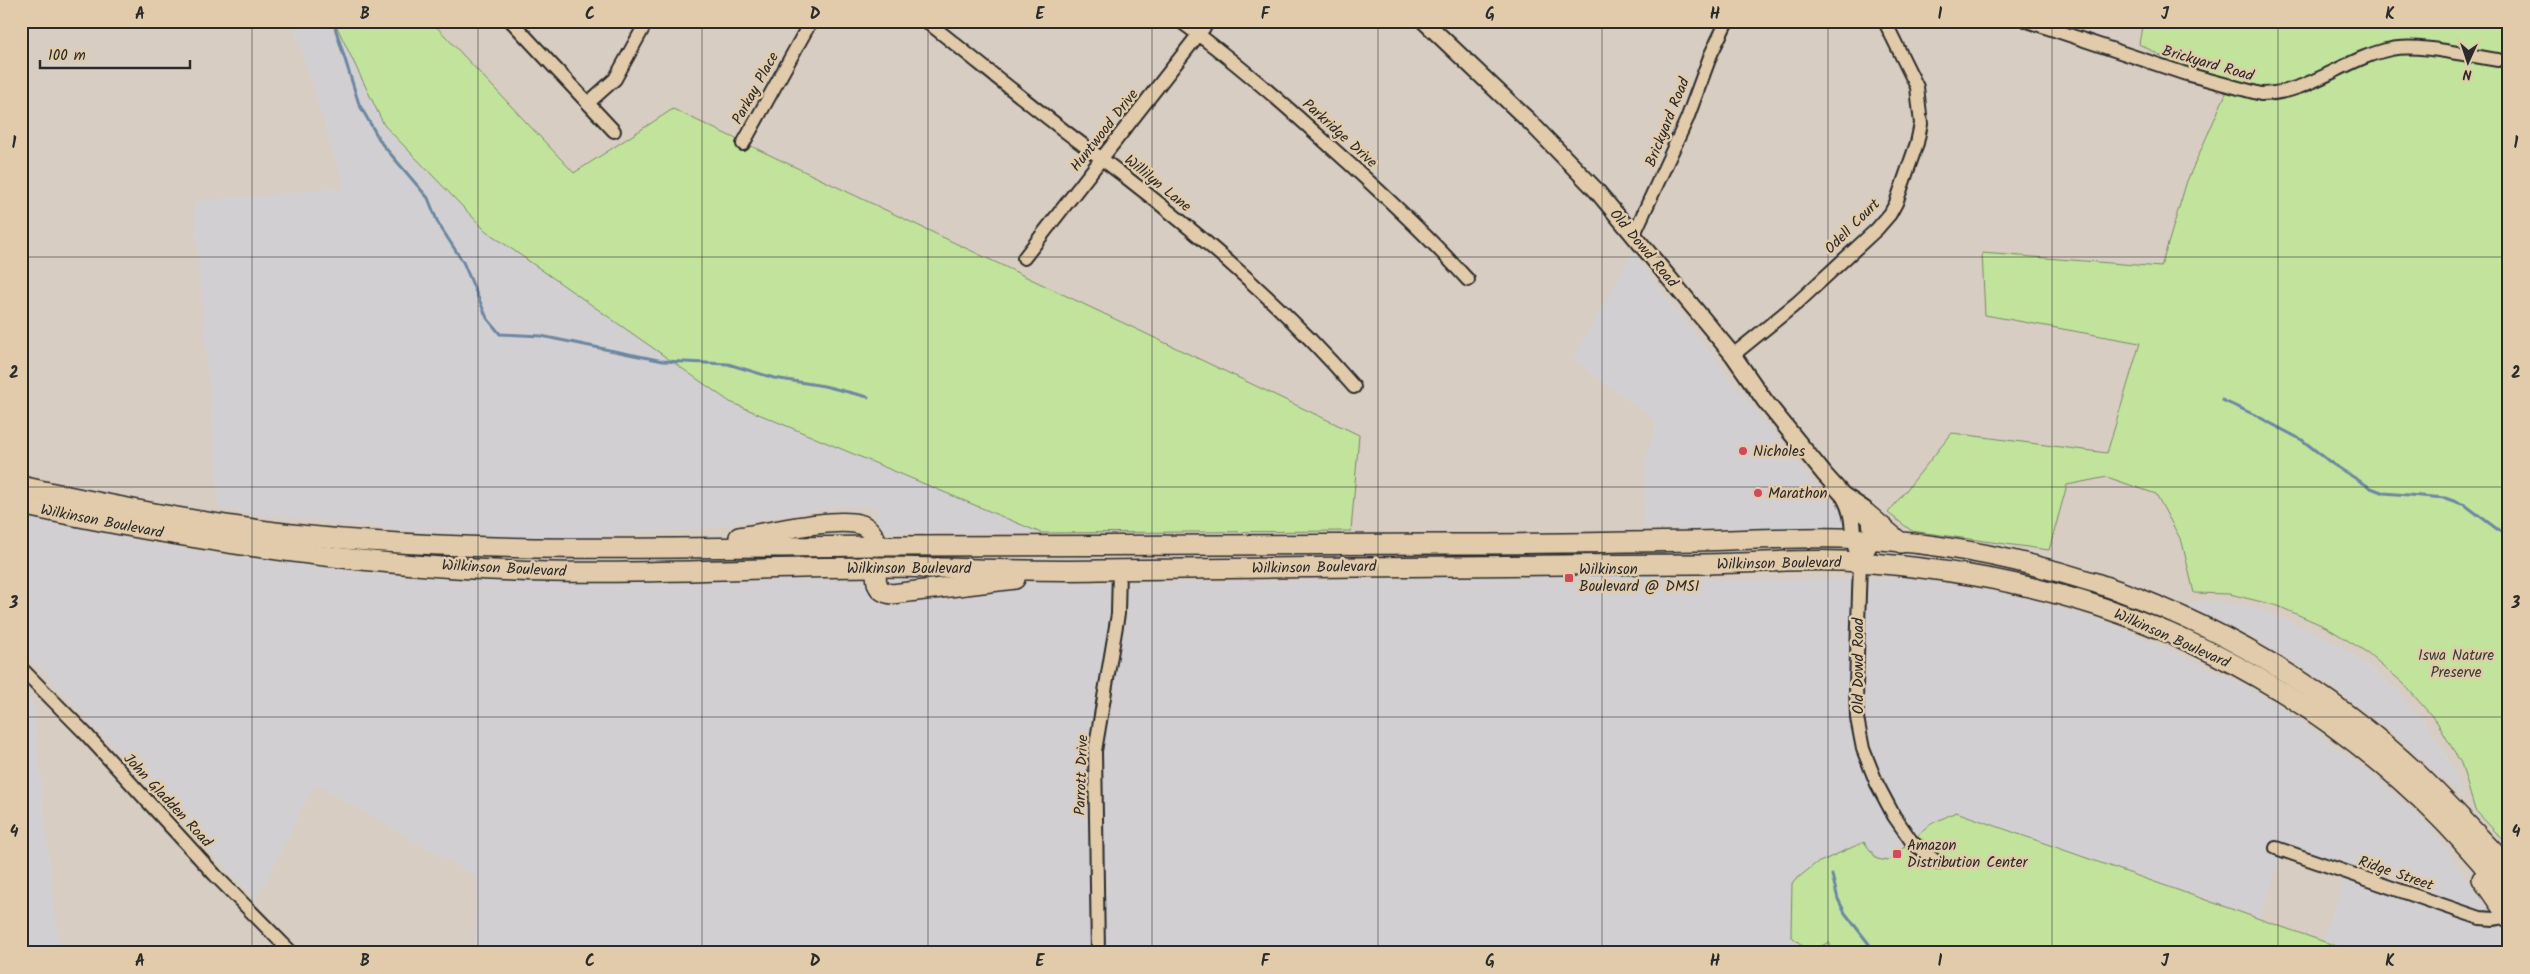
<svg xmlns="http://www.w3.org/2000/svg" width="2530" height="974" viewBox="0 0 2530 974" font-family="Kalam,sans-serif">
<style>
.built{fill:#d2cfd2}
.green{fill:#c2e39c;stroke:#768764}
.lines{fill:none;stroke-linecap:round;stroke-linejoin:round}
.stream{stroke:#6c87a2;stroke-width:3}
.minor-casing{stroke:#2b2b2b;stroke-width:16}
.tertiary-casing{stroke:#2b2b2b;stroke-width:19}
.primary-casing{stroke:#2b2b2b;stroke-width:22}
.minor{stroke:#e1cbaa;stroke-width:12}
.tertiary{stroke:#e1cbaa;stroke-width:15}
.primary{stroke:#e1cbaa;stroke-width:19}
.grid{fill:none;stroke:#2b2b2b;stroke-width:1;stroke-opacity:0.55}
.poi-dot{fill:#d1495b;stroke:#e1cbaa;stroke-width:2}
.labels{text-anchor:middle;stroke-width:5;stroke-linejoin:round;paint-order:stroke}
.street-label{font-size:15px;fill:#2b2b2b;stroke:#e1cbaa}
.poi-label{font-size:15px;fill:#2b2b2b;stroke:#e1cbaa;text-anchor:start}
.park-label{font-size:15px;fill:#3a3d36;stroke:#e1cbaa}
.neatline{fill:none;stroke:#2b2b2b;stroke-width:2}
.grid-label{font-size:16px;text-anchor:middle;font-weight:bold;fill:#2b2b2b}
</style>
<rect width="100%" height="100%" fill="#d8cdc2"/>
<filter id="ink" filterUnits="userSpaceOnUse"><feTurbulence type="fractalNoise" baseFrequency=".02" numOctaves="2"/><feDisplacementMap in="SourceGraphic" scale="10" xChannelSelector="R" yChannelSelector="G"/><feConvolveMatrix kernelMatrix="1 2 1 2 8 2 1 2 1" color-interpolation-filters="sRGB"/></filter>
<g filter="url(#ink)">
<!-- built -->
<g class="built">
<polygon points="292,21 334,21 384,125 486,231 730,402 1041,533 877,532 877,507 840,507 695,530 587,537 514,537 411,531 219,510 193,201 344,188"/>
<polygon points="1632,252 1775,436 1814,483 1847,515 1846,528 1643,529 1646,457 1656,422 1573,359"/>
<polygon points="21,517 195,551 394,576 513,582 998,578 1093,583 1654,575 1736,580 1903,578 1982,589 2033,600 2117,626 2236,680 2278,705 2367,770 2429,825 2504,932 2497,953 2356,953 2323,941 2344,878 2281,857 2260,918 1956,812 1931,824 1854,894 1889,953 474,953 477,877 315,784 256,901 21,648"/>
<polygon points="2205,601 2227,602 2272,613 2305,627 2340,645 2369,666 2397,689 2421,716 2438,740 2453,767 2463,798 2396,735 2328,684 2263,643 2184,604"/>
<polygon points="21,686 33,698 59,953 27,953 21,826"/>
</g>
<!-- green -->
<g class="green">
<polygon points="334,21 431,21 574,173 673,109 1359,435 1351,531 1041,533 730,402 486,231 384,125"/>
<polygon points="2143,21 2509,21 2509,846 2475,810 2461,763 2437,722 2403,683 2368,653 2326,627 2278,606 2230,594 2194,593 2182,542 2156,494 2107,477 2067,485 2049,550 1912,531 1888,513 1952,433 2107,453 2140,343 1985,315 1982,253 2161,267 2187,181 2227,91 2139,44"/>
<polygon points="1956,812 2356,953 1834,953 1829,942 1814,950 1804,947 1791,936 1792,883 1815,864 1864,842 1877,859 1888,861 1931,824"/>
</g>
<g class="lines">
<!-- stream -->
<g class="stream">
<polyline points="333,21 359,104 382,144 428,198 438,223 463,262 487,318 500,334 541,336 663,361 728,364 774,378 824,386 868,397"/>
<polyline points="2222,400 2255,415 2302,440 2334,465 2371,488 2384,493 2445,498 2465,505 2509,538"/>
<polyline points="1832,875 1838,899 1845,913 1876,953"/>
</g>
<defs>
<g id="minor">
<polyline points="511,21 614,131"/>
<path d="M926,21c55,43 108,88 164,129 94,70 187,148 264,237"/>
<path d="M1180,21c53,38 103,82 152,127 47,42 93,85 136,132"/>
<path d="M2027,21l156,52 78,21c48,0 84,-36 130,-45 27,-6 78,7 107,11"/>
<polyline points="588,103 615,79 647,21"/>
<polyline points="743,144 811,21"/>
<polyline points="1634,234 1687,119 1711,54 1727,21"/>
<polyline points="1024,258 1209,21"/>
<polyline points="1733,355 1797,303 1877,229 1890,214 1896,203 1917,143 1921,124 1917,87 1887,26"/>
<polyline points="1860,563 1856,686 1857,718 1863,749 1877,784 1894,816 1912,842 1938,863"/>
<polyline points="21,668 85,733 215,875 292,953"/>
<polyline points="2276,848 2480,918 2494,919 2508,916"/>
<polyline points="1098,953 1095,751 1118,614 1119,569"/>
</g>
<g id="tertiary">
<polyline points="1424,21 1529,121 1596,190 1733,355 1765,401 1825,475 1843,495 1864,509 1870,519 1872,540 1860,563"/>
<path d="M1844,496c12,22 7,31 12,52"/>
</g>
<g id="primary">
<path d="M21,486c114,25 230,47 347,55 169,12 339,6 508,5 191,-1 382,0 573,-2 83,0 165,-2 248,-3 47,-1 95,-4 143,-3 86,2 174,19 256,45 119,39 230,105 322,191 31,30 61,63 91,94"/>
<path d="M21,505c174,37 352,64 530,67 109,2 217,-5 326,-5 74,0 148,5 222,3 87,-1 173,-2 260,-3 113,-2 226,-2 339,-3 48,0 96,-5 144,-3 87,5 173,18 256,45 128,42 246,115 341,211 24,24 46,51 70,77"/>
<polyline points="1866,513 1901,543"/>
<path d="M739,537c27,-4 99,-21 123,-12 9,4 13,12 15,21"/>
<path d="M876,567c0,14 -1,25 16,27l123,-15"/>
<polyline points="2482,879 2509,918"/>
</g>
</defs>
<!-- minor casing -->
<use href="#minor" class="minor-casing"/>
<!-- tertiary casing -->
<use href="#tertiary" class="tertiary-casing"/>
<!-- primary casing -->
<use href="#primary" class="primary-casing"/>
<!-- minor -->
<use href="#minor" class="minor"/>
<!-- tertiary -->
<use href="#tertiary" class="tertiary"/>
<!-- primary -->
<use href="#primary" class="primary"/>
</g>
</g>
<!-- grid -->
<path class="grid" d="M252,21v932M478,21v932M702,21v932M928,21v932M1152,21v932M1378,21v932M1602,21v932M1828,21v932M2052,21v932M2278,21v932M21,257h2488M21,487h2488M21,717h2488"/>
<!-- markers -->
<g class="poi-dot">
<circle cx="1743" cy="451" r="5"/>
<circle cx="1758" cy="493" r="5"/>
<rect x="1564" y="573" width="10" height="10" rx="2.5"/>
<rect x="1892" y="849" width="10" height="10" rx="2.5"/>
</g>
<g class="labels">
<!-- street labels -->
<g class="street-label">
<text transform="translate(2208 63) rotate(16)" y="5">Brickyard Road</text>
<text transform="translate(755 88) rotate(-61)" y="5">Parkay Place</text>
<text transform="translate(1667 122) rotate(-68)" y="5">Brickyard Road</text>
<text transform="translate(1104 130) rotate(-52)" y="5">Huntwood Drive</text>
<text transform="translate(1340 133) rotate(42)" y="5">Parkridge Drive</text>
<text transform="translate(1158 183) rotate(39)" y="5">Willilyn Lane</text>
<text transform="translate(1852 226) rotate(-45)" y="5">Odell Court</text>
<text transform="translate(1644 248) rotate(50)" y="5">Old Dowd Road</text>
<text transform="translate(102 521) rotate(11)" y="5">Wilkinson Boulevard</text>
<text transform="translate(1779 563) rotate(-1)" y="5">Wilkinson Boulevard</text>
<text transform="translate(1314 567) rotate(-1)" y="5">Wilkinson Boulevard</text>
<text transform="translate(504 568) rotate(3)" y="5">Wilkinson Boulevard</text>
<text x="909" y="573">Wilkinson Boulevard</text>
<text transform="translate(2172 638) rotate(24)" y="5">Wilkinson Boulevard</text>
<text transform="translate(1858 666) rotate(-90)" y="5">Old Dowd Road</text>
<text transform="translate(1081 775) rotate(-88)" y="5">Parrott Drive</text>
<text transform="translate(168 800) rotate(47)" y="5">John Gladden Road</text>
<text transform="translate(2396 873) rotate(19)" y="5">Ridge Street</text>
</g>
<!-- poi labels -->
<g class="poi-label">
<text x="1753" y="456">Nicholes</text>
<text x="1768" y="498">Marathon</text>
<text x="1579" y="574">Wilkinson<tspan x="1579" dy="17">Boulevard @ DMSI</tspan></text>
<text x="1907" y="850">Amazon<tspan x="1907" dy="17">Distribution Center</tspan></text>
</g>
<!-- park labels -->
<g class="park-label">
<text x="2456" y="660">Iswa Nature<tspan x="2456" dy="17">Preserve</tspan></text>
</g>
</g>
<!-- margin -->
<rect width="2530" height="974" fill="none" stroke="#e1cbaa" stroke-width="55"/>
<!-- north arrow -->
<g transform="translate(2468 62) rotate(183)" stroke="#e1cbaa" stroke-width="4" paint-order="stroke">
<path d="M0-4L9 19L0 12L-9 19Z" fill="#2b2b2b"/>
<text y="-8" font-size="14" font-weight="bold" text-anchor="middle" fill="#2b2b2b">N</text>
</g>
<!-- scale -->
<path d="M40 60v8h150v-8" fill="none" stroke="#2b2b2b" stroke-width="2.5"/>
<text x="48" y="60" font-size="15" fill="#2b2b2b" stroke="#e1cbaa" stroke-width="4" paint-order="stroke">100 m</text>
<rect x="28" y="28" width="2474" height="918" class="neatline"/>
<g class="grid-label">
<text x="140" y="19">A</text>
<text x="365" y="19">B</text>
<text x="590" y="19">C</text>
<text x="815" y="19">D</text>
<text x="1040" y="19">E</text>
<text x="1265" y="19">F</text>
<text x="1490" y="19">G</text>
<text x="1715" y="19">H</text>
<text x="1940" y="19">I</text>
<text x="2165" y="19">J</text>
<text x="2390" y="19">K</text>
<text x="14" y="148">1</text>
<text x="2516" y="148">1</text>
<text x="14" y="378">2</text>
<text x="2516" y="378">2</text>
<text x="14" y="608">3</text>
<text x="2516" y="608">3</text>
<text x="14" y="837">4</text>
<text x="2516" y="837">4</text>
<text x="140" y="966">A</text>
<text x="365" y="966">B</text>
<text x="590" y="966">C</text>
<text x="815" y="966">D</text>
<text x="1040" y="966">E</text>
<text x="1265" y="966">F</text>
<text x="1490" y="966">G</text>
<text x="1715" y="966">H</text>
<text x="1940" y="966">I</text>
<text x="2165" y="966">J</text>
<text x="2390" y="966">K</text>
</g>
</svg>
